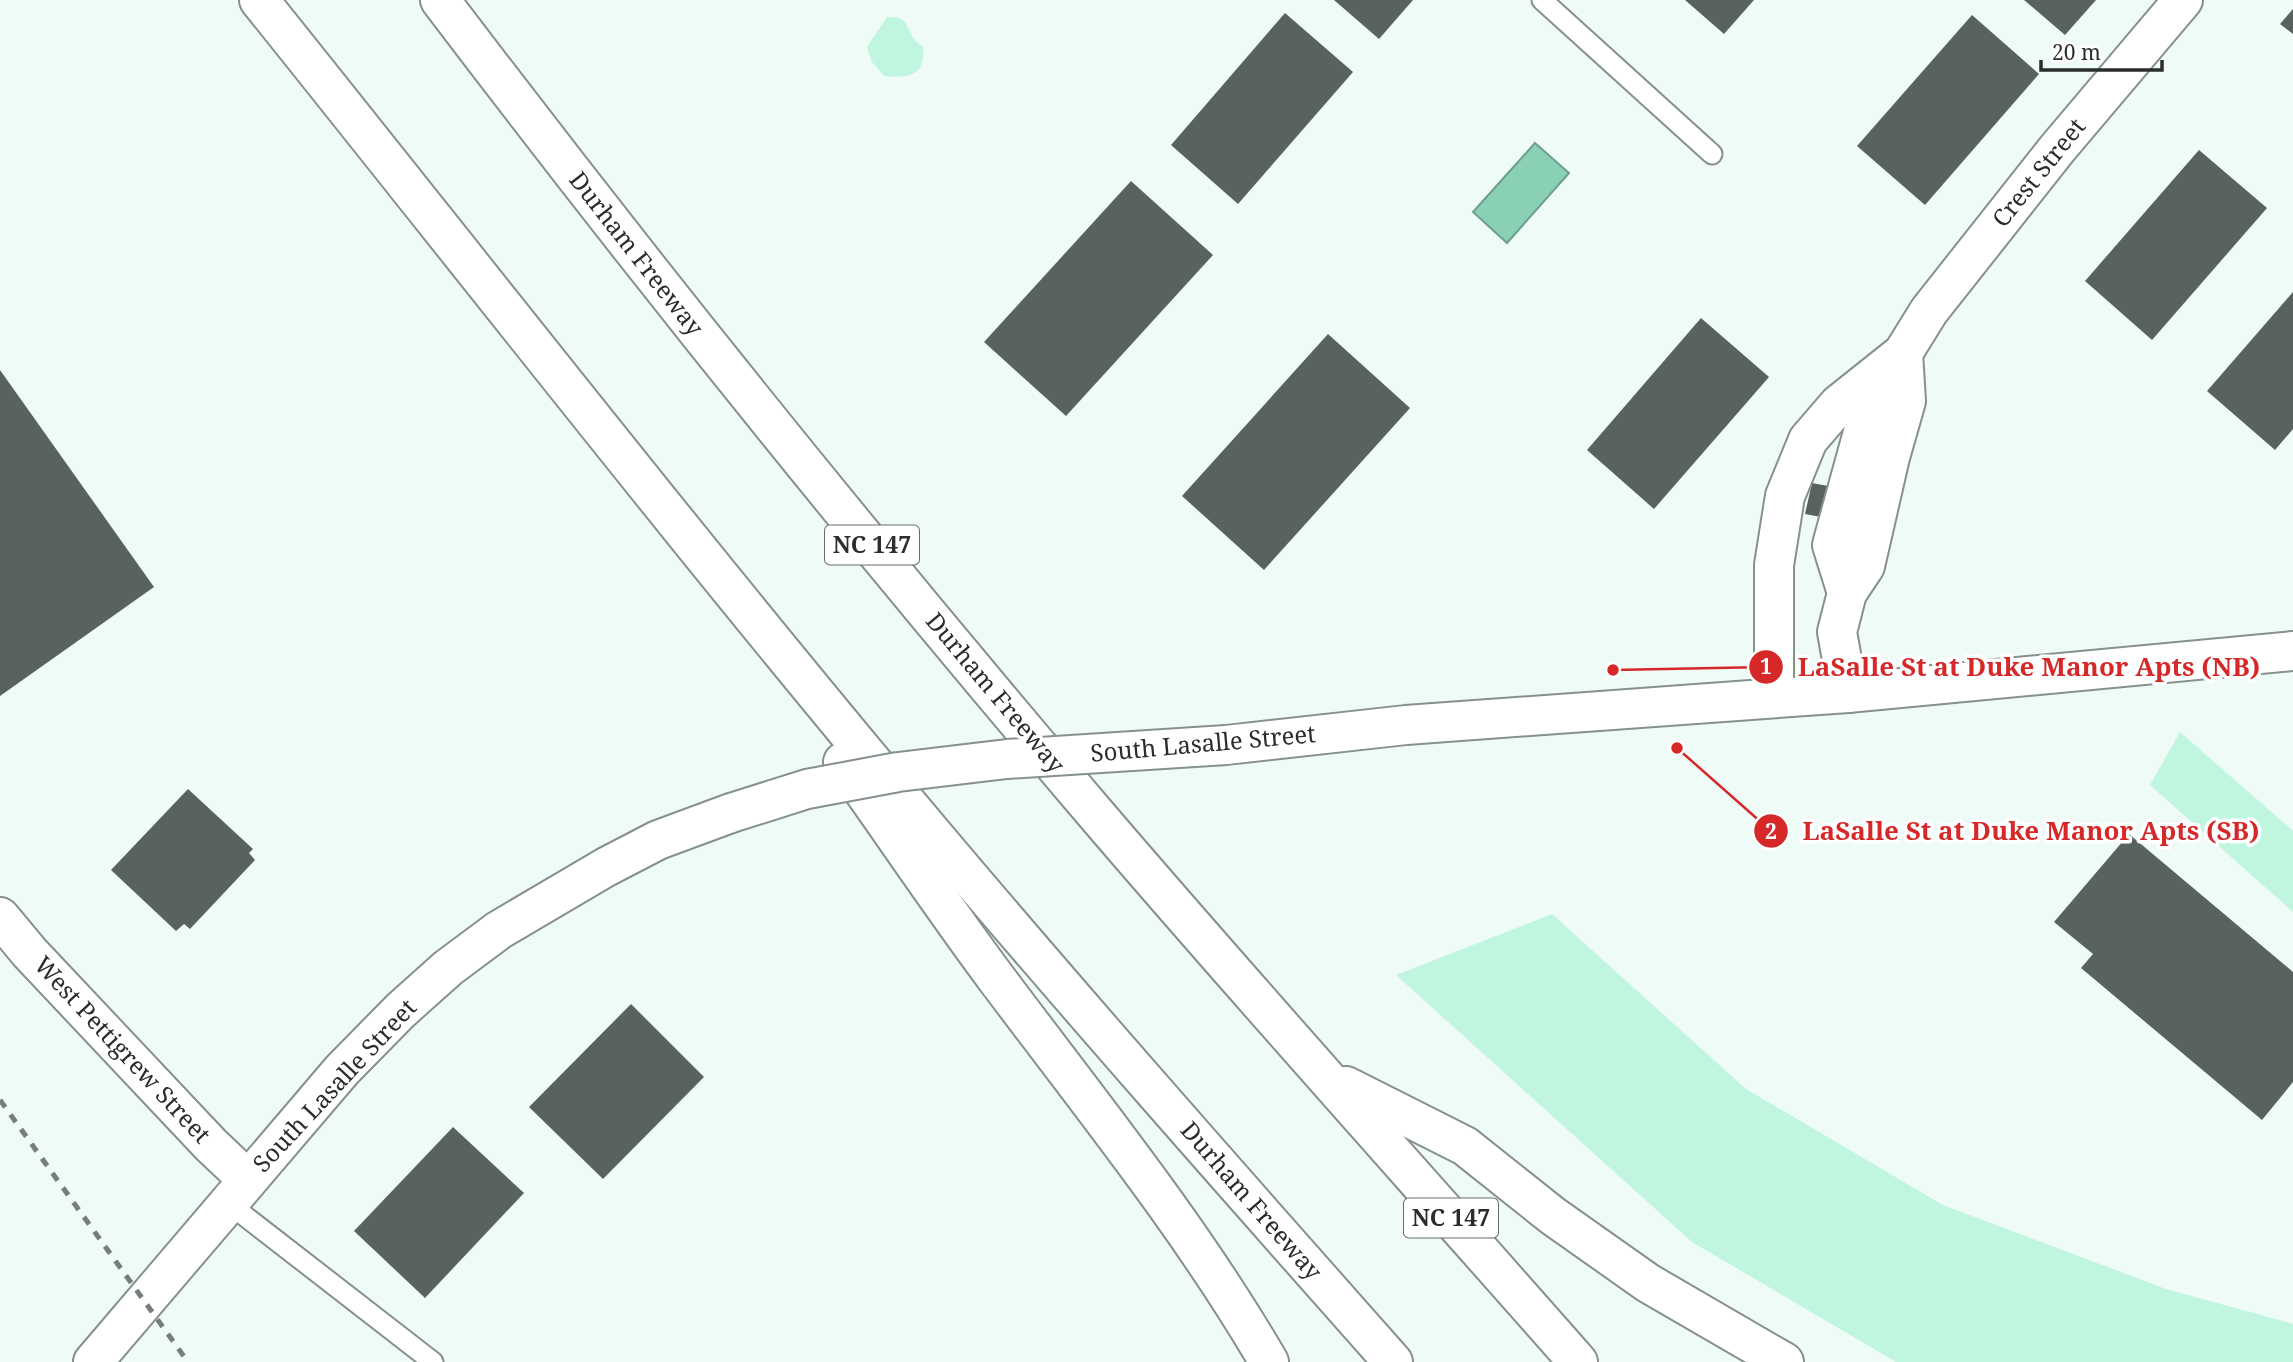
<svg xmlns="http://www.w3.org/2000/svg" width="2293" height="1362" viewBox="0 0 2293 1362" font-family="'Noto Serif',serif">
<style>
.green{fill:#c0f6e0}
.water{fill:#89d0b5;stroke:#6c9f8c;stroke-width:2}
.building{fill:#58625e}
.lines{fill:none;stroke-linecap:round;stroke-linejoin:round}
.lane-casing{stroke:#86908c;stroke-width:23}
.street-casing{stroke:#86908c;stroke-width:42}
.secondary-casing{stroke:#86908c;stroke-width:42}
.highway-casing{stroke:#86908c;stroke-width:42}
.lane{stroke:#fff;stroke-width:19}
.street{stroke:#fff;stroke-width:38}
.secondary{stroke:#fff;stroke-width:38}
.highway{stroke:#fff;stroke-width:38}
.rail{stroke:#777e7a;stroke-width:5;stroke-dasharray:9 9;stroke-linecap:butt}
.secondary-bridge-casing{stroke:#86908c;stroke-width:42;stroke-linecap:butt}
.secondary-bridge{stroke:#fff;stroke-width:38}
.labels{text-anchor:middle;stroke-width:7;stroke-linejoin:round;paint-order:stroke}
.shield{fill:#fff;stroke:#696c6b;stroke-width:2}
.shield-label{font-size:23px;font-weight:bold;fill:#292d2b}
.street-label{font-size:24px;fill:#292d2b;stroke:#fff}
.leader{fill:none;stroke:#d62828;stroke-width:2.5}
.callout-dot{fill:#d62828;stroke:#fff;stroke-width:2.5}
.mark-label{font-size:21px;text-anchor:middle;font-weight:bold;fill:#fff}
.callout-label{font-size:26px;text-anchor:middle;font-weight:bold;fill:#d62828;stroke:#fff;stroke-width:7;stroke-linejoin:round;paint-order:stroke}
</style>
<rect width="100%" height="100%" fill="#effbf6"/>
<!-- green -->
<g class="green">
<path d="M887,17c22,0 18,8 27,22 2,3 6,5 9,8 2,29 -13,31 -39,29l-12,-14 -5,-15z"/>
<polygon points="2180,732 2293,831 2293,912 2150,785"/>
<polygon points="1552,914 1746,1089 1943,1205 2166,1289 2293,1324 2293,1362 1896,1362 1692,1242 1396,975"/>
</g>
<!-- water -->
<polygon class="water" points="1535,143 1569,173 1507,243 1473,212"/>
<!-- building -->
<g class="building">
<polygon points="1334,0 1413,0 1379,39"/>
<polygon points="1685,0 1754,0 1724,34"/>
<polygon points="2024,0 2096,0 2065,35"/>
<polygon points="2293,9 2293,34 2280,24"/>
<polygon points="1285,13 1353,72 1238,204 1171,145"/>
<polygon points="1972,15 2039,74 1925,205 1857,146"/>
<polygon points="2199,150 2267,208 2152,340 2085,281"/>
<polygon points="1131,181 1213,255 1066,416 984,342"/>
<polygon points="2293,292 2293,429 2275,450 2207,391"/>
<polygon points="1701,318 1769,377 1654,509 1587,450"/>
<polygon points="1328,334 1410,408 1264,570 1182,496"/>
<polygon points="0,370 154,587 0,696"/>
<polygon points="1812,483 1828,486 1821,517 1805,514"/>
<polygon points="188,789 253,849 249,853 255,860 190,929 184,924 176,931 111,870"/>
<polygon points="2129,834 2293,972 2293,1082 2262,1120 2081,968 2093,954 2054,922"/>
<polygon points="631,1004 704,1077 603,1179 529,1107"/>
<polygon points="453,1127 524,1193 425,1298 354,1231"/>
</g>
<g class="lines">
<defs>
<g id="lane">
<polyline points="1542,0 1712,154"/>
<polyline points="228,1203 433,1362"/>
</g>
<g id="street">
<polyline points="1847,593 1832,545 1879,374"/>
<polyline points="1848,693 1837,632 1847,593 1865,566 1890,457 1906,401 1903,353"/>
<polyline points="1774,697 1774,565 1785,496 1808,440 1839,404 1903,353 1929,311 2057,149 2183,0"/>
<polyline points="0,917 30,953 211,1145 248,1180"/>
</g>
<g id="secondary">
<polyline points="1226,745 1406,725 1848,693 2293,651"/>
<polyline points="93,1362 342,1070 400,1011 448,968 499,930 606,867 658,840 731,813"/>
</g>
<g id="highway">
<path d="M259,0c223,278 442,559 672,832 151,179 307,355 462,530"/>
<path d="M440,0c210,277 429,548 655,813 158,185 322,366 483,549"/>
<path d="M843,762c52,73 102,148 156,220 93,124 192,246 270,380"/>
<polyline points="1346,1086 1465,1146 1553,1216 1648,1283 1784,1362"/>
</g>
</defs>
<!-- lane casing -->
<use href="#lane" class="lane-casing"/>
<!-- street casing -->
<use href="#street" class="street-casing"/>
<!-- secondary casing -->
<use href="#secondary" class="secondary-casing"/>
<!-- highway casing -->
<use href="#highway" class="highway-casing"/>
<!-- lane -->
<use href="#lane" class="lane"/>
<!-- street -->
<use href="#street" class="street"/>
<!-- secondary -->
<use href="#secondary" class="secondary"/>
<!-- highway -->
<use href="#highway" class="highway"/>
<!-- rail -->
<polyline class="rail" points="0,1100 188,1362"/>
<defs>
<polyline id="secondary-bridge" points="731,813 807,789 898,772 1007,759 1226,745"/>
</defs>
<!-- secondary-bridge casing -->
<use href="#secondary-bridge" class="secondary-bridge-casing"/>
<!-- secondary-bridge -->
<use href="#secondary-bridge" class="secondary-bridge"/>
</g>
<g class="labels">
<!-- shield labels -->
<g class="shield">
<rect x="825" y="525.5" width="94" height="39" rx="5"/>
<rect x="1404" y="1198.5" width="94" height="39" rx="5"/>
</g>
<g class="shield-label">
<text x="872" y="553">NC 147</text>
<text x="1451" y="1226">NC 147</text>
</g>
<!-- street labels -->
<g class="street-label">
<text transform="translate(2039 173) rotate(-51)" y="8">Crest Street</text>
<text transform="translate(636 254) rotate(52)" y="8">Durham Freeway</text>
<text transform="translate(995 693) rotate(50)" y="8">Durham Freeway</text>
<text transform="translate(1203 744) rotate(-5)" y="8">South Lasalle Street</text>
<text transform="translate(122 1050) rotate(47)" y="8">West Pettigrew Street</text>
<text transform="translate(335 1086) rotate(-47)" y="8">South Lasalle Street</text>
<text transform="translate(1251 1201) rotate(49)" y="8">Durham Freeway</text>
</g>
</g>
<!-- callouts -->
<path class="leader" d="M1613 670L1766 667M1677 748L1771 831"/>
<g class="callout-dot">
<circle cx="1613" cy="670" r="7"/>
<circle cx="1677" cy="748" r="7"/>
<circle cx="1766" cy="667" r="18"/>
<circle cx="1771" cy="831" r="18"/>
</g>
<g class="mark-label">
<text x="1766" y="674">1</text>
<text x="1771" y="839">2</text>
</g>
<g class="callout-label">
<text x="2029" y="676">LaSalle St at Duke Manor Apts (NB)</text>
<text x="2031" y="840">LaSalle St at Duke Manor Apts (SB)</text>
</g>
<!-- scale -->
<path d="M2041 60v10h121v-10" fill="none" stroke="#292d2b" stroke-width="3.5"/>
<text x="2052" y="60" font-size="21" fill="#292d2b" stroke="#ffffff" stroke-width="5" paint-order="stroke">20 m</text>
</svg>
